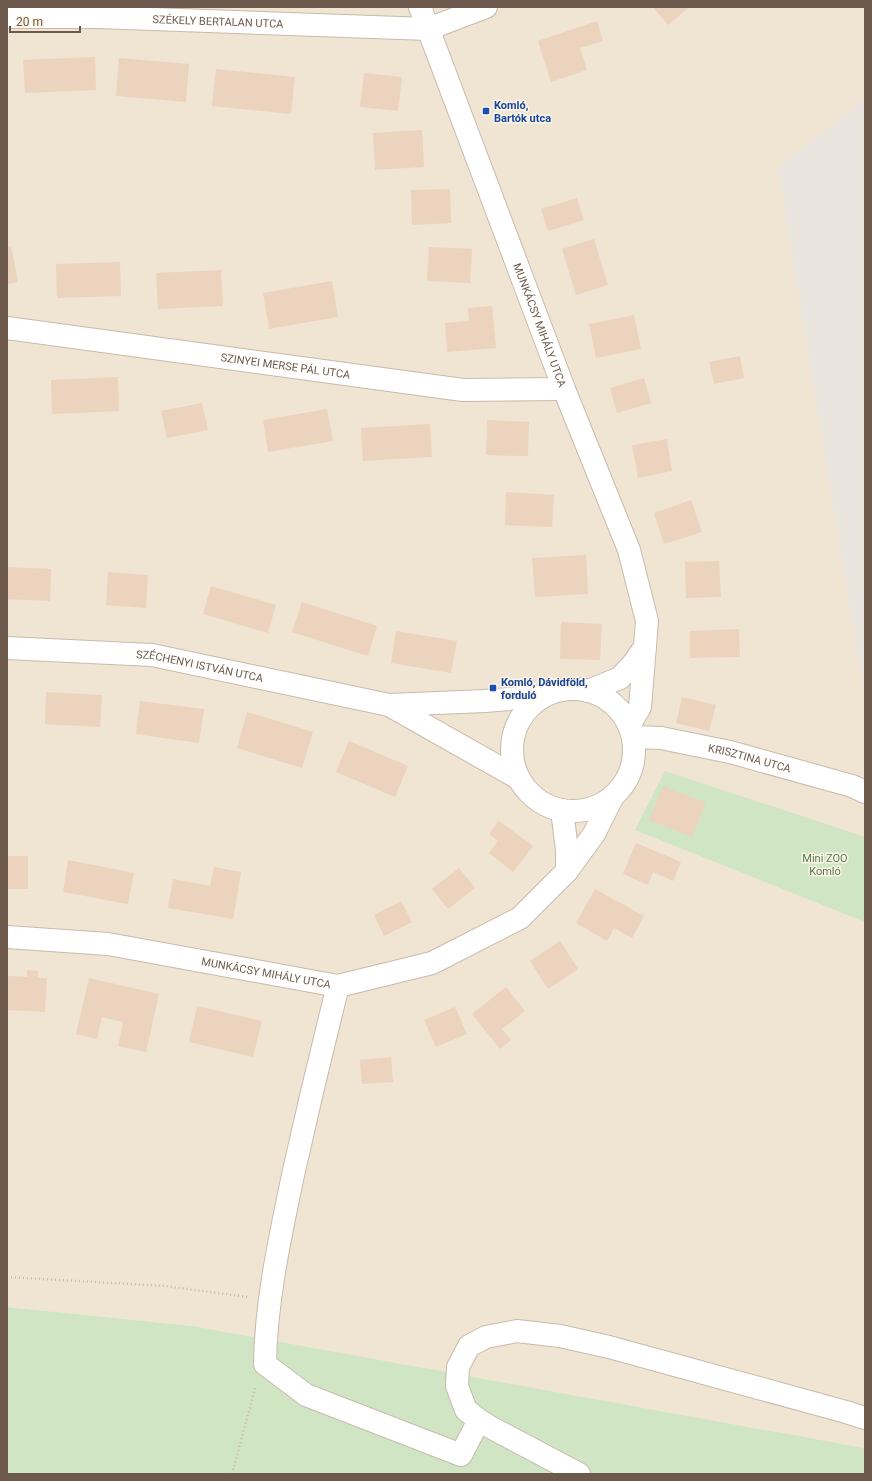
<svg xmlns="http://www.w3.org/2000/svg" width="872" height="1481" viewBox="0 0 872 1481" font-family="Roboto,sans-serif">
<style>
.residential{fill:#f0e4d3}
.industrial{fill:#e9e4de}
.green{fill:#d0e5c4}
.building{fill:#ebd3be}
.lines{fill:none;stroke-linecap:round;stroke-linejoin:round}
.minor-casing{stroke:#c8baac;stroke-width:24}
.path{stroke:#cfb6a2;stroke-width:2.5;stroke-dasharray:1 3;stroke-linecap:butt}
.minor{stroke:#fff;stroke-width:22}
.transit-dot{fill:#1a4fb4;stroke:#fcf6e9;stroke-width:1.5}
.labels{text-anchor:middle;stroke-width:3;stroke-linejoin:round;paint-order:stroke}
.street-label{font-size:11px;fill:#6e5a4d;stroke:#fcf6e9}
.transit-label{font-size:11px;font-weight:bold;fill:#164399;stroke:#fcf6e9;text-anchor:start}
.park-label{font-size:11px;fill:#547949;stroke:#fcf6e9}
</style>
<rect width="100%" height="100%" fill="#f9f2e4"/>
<!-- residential -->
<polygon class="residential" points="7,7 865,7 865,1448 193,1326 7,1307"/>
<!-- industrial -->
<polygon class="industrial" points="865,99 865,699 778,167"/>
<!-- green -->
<g class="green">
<polygon points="665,771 865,837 865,922 635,830"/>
<polygon points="7,1307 193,1326 865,1448 865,1474 7,1474"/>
</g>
<!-- building -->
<g class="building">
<polygon points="653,7 689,7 668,25"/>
<polygon points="597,21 603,41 580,48 587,70 551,82 538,41"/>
<polygon points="95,57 96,90 25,93 23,60"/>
<polygon points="119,58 189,64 186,102 116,96"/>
<polygon points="216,69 295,77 291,114 212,106"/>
<polygon points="364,73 402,77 398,111 360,107"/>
<polygon points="422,130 424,167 375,170 373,133"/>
<polygon points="450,189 451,223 412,225 411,190"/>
<polygon points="577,198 584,220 548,231 541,209"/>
<polygon points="594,239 608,285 576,295 562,249"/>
<polygon points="11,246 18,282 7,284 7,247"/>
<polygon points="429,247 472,249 470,283 427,281"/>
<polygon points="120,262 121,296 57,298 56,264"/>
<polygon points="221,270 223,306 158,309 156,273"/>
<polygon points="332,281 338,317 269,329 263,293"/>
<polygon points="492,306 496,348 447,352 445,323 469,321 468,308"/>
<polygon points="634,315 641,349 596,358 589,324"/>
<polygon points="740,356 744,378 714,384 709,362"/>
<polygon points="118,377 119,411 52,414 51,380"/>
<polygon points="644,378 651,403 617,413 610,388"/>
<polygon points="202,403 208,430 167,438 161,411"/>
<polygon points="327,409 333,441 268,452 263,420"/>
<polygon points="487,420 529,422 528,456 486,455"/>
<polygon points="430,424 432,457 363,461 361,428"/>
<polygon points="667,439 672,471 638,478 632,445"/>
<polygon points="506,492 554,495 552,527 505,525"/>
<polygon points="691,500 702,532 664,544 654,513"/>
<polygon points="586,555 588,594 535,597 532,558"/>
<polygon points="719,561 721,597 686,598 685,562"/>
<polygon points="7,567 51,569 50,601 7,599"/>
<polygon points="108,572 148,575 146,608 106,605"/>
<polygon points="211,586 276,605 268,633 203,614"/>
<polygon points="302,602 377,626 368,656 292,632"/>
<polygon points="561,622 602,624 600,660 560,659"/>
<polygon points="739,629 740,657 690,658 690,631"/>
<polygon points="396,631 457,641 451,673 391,663"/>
<polygon points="46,692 102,695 100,727 45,724"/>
<polygon points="682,697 716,705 709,731 676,723"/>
<polygon points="140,701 204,709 199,743 136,734"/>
<polygon points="247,712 313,732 302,768 237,748"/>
<polygon points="349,741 408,766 395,797 336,772"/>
<polygon points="663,786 706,803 692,837 649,820"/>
<polygon points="499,821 533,846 513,872 489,853 498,841 489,834"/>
<polygon points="636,843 681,862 673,881 653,872 648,885 623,874"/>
<rect x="7" y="856" width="21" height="33"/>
<polygon points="68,860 134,873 128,904 63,892"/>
<polygon points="214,867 241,872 233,919 168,908 173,879 210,886"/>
<polygon points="459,868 475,888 448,909 432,889"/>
<polygon points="595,889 644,916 632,938 614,928 607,941 576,923"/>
<polygon points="401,901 412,922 384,936 374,915"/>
<polygon points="560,941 578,969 548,989 530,961"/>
<polygon points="27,970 38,971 38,978 47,978 45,1012 7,1010 7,976 27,977"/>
<polygon points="89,978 159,994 146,1052 118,1046 123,1022 102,1017 97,1039 76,1034"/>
<polygon points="506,987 525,1011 502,1029 511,1040 500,1049 472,1014"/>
<polygon points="197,1006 262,1021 253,1057 189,1042"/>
<polygon points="455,1007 467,1034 436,1047 424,1020"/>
<polygon points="391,1057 393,1082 362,1084 360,1060"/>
</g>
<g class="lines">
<defs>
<g id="minor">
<path id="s1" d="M420,7l144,382 65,161 18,71 -7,86 -11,19"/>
<path id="s2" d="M7,17h90l331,12 58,-22"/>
<path id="s3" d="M7,328l456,62 101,-1"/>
<path id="s4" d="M7,648l145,7 237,50 96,-4 59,-5"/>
<circle cx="573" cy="750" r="61"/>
<polyline points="588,691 620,678 633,664 645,647"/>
<polyline points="389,705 518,778"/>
<path id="s5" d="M633,737l28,1 69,14 122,34 13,6"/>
<polyline points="562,810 567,850 567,871"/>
<path id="s6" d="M7,937l101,7 230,42 94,-23 88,-45 47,-47 27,-37 19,-38"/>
<path d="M338,986c-16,63 -31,126 -45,189 -13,63 -27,125 -28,189l41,31 155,60 18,-35"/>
<polyline points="579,1474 490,1427 479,1420 466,1410 457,1386 458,1367 469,1346 486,1337 517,1331 560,1336 609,1347 846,1412 865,1418"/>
</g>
</defs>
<!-- minor casing -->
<use href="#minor" class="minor-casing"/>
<!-- path -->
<g class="path">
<polyline points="7,1277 165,1286 248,1297"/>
<polyline points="232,1474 256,1385"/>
</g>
<!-- minor -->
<use href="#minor" class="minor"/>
</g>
<!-- markers -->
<g class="transit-dot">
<rect x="482" y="107" width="8" height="8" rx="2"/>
<rect x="489" y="684" width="8" height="8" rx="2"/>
</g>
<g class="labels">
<!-- street labels -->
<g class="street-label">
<text dy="4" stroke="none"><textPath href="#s2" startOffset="211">SZÉKELY BERTALAN UTCA</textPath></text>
<text dy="4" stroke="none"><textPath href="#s1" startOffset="340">MUNKÁCSY MIHÁLY UTCA</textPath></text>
<text dy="4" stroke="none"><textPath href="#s3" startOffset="281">SZINYEI MERSE PÁL UTCA</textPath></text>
<text dy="4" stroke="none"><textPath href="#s4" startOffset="194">SZÉCHENYI ISTVÁN UTCA</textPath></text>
<text dy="4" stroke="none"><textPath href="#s5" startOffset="119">KRISZTINA UTCA</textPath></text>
<text dy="4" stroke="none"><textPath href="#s6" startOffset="262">MUNKÁCSY MIHÁLY UTCA</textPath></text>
</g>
<!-- transit labels -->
<g class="transit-label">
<text x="494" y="109">Komló,<tspan x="494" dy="13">Bartók utca</tspan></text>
<text x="501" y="686">Komló, Dávidföld,<tspan x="501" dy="13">forduló</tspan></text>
</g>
<!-- park labels -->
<g class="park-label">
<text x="825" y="862">Mini ZOO<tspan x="825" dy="13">Komló</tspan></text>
</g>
</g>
<!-- border -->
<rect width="872" height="1481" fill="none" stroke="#6e5a4d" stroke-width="16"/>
<!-- scale -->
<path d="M10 26v6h70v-6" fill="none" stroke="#6e5a4d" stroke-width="2"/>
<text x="16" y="26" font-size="12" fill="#6e5a4d" stroke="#fcf6e9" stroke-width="3" paint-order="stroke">20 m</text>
</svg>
